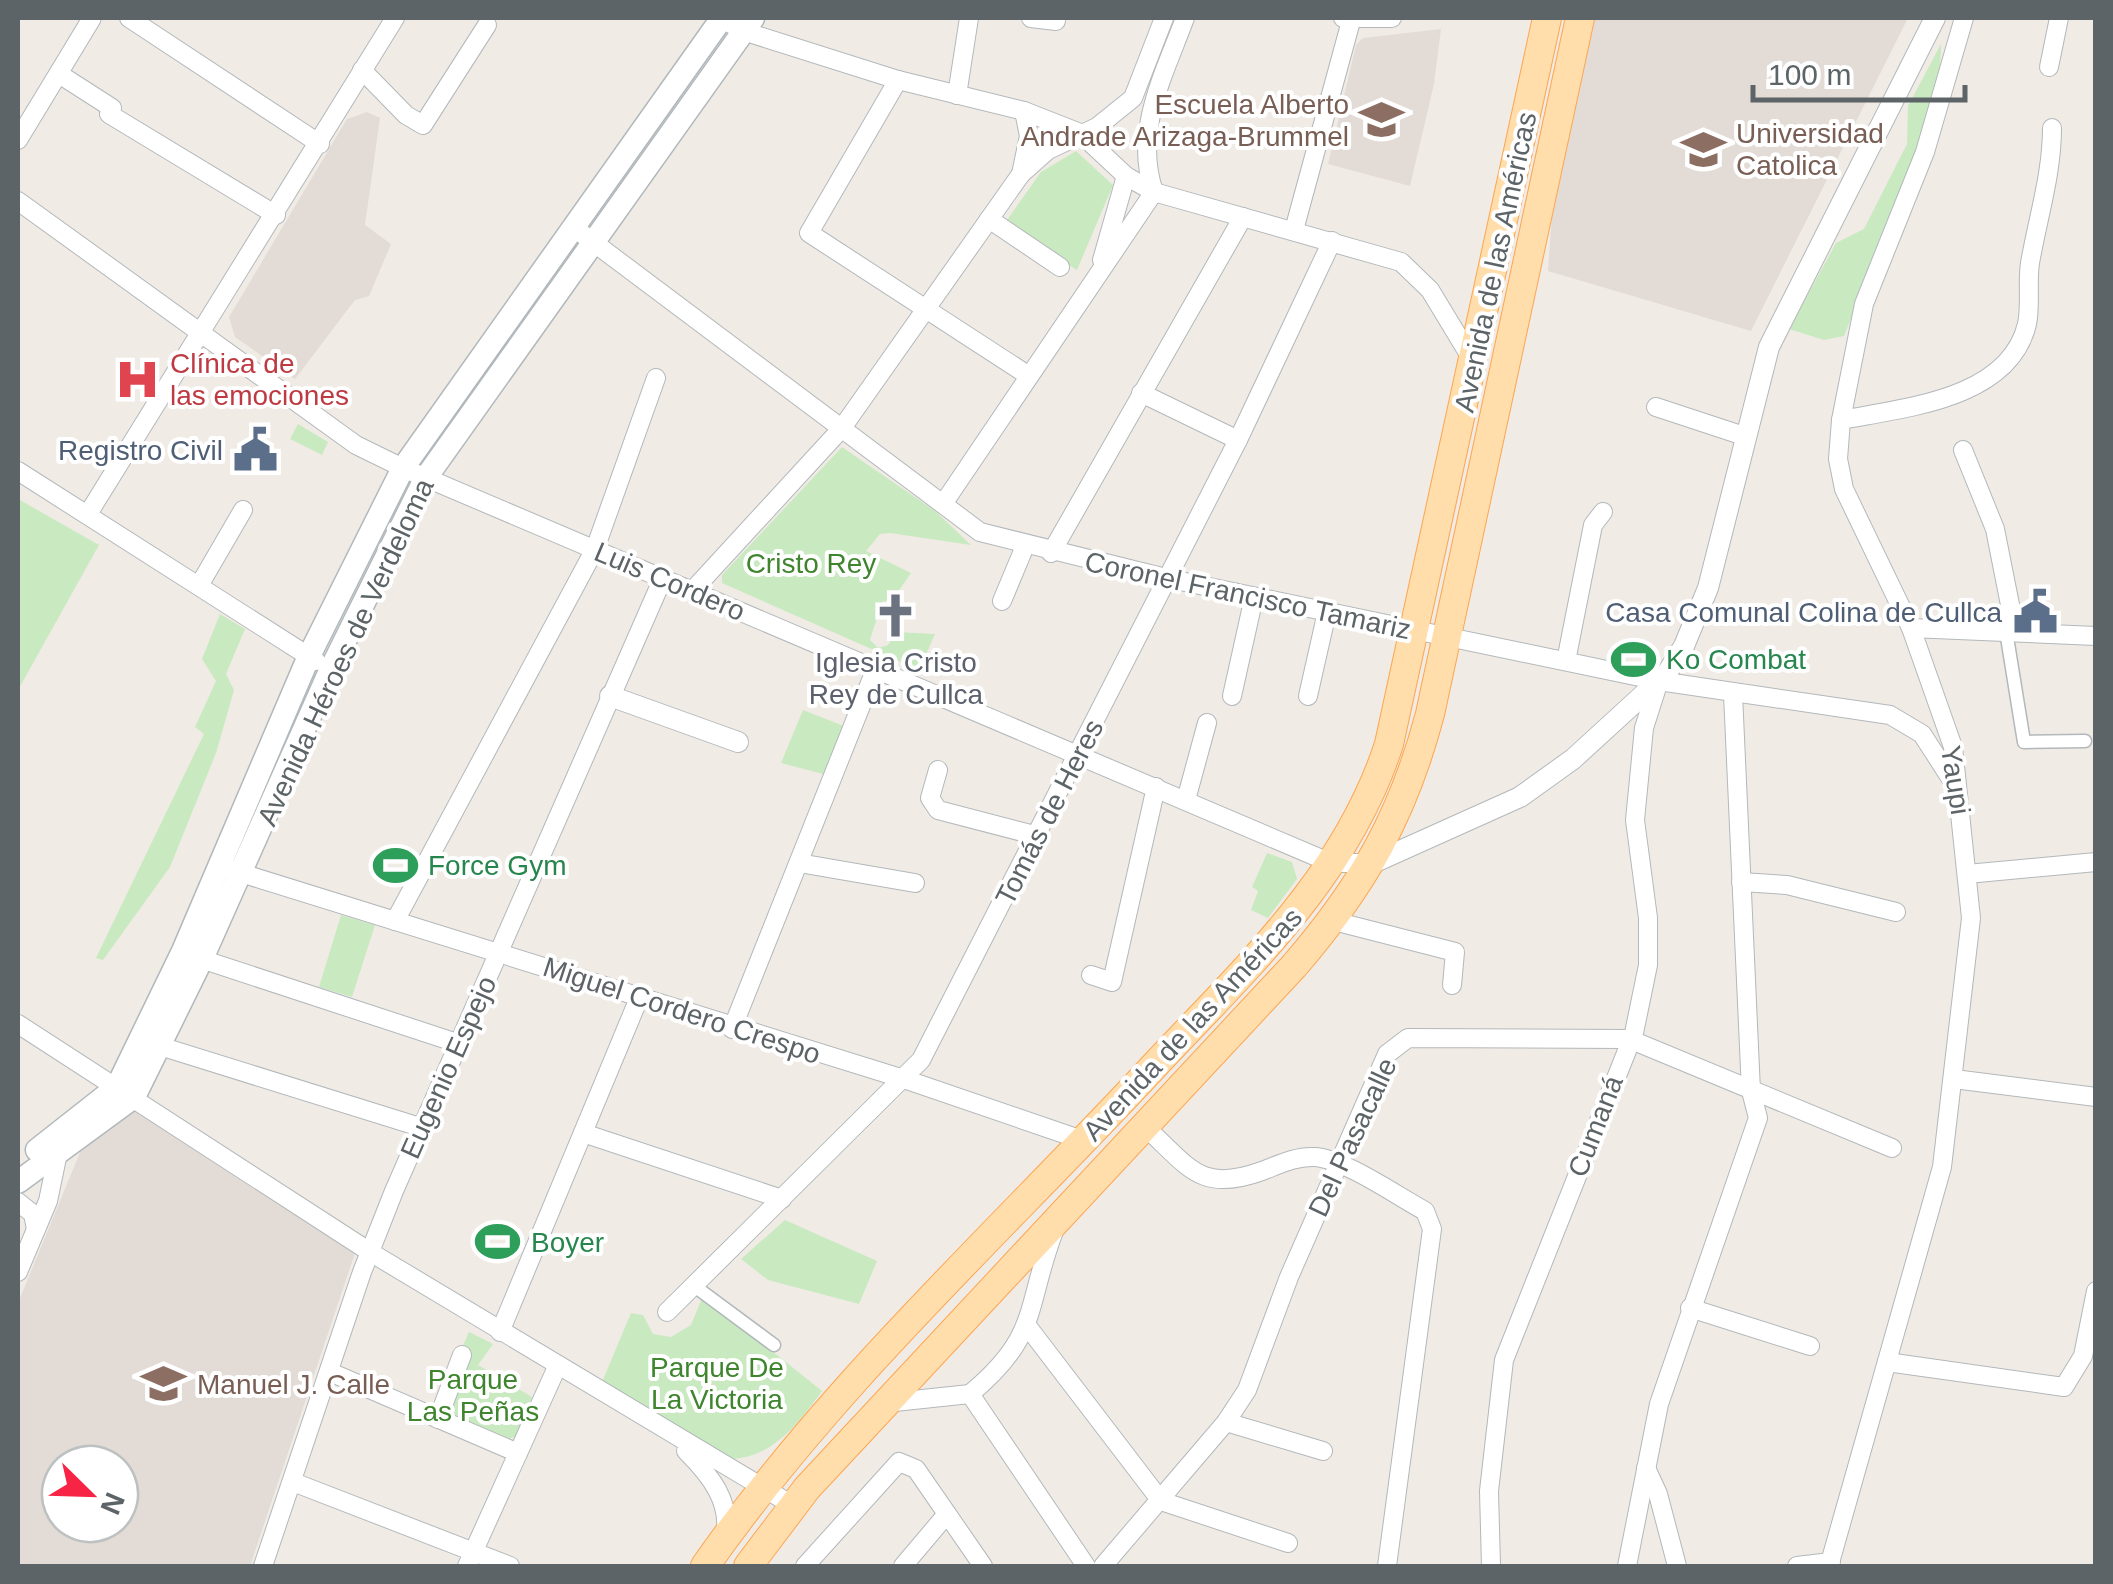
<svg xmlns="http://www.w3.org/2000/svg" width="2113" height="1584" viewBox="0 0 2113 1584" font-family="Arial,sans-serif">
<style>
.education{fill:#e3dcd6;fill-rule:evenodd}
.green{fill:#c9eac0}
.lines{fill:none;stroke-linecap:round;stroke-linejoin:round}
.pedestrian-casing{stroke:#b3b8bb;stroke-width:15}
.minor-casing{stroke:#b3b8bb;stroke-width:20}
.tertiary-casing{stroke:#b3b8bb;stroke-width:22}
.secondary-casing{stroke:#b1b8bb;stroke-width:25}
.primary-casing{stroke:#fda551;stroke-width:30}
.pedestrian{stroke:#fff;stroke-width:12}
.minor{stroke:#fff;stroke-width:18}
.tertiary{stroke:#fff;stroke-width:20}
.secondary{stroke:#fff;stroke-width:22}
.primary{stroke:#ffdeab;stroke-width:28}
.labels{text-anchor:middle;stroke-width:8;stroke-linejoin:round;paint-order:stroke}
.education-label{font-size:28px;fill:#785e54;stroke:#fff;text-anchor:start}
.street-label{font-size:28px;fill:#5d6467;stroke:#fff}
.health-label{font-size:28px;fill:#be3a42;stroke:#fff;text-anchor:start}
.service-label{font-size:28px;fill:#4e5e75;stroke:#fff;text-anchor:end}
.park-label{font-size:28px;fill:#3e852e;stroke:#fff}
.leisure-label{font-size:28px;fill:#27864d;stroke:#fff;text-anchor:start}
.worship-label{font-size:28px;fill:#5b616d;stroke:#fff}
</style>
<rect width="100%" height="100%" fill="#f0ebe5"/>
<!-- education -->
<g class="education">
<polygon points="1595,18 1908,18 1751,331 1548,271 1552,213"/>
<polygon points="1441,29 1434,84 1410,186 1328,164 1356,45 1363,38"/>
<polygon points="367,112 380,118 365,225 391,244 369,296 355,300 295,379 235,337 229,317 347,119"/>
<path d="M134,1110l222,140 -106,316h-232v-263l63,-153zM60,1464h60v60h-60z"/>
</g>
<!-- green -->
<g class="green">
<path d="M1941,44c2,73 -68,219 -97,292l-20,4 -35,-11 47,-86 28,-14 43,-85 1,-38z"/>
<polygon points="1076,151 1113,185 1077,270 1011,229 1007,220 1041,172"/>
<polygon points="298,424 328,442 322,455 290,439"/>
<polygon points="842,447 935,511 971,545 890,533 880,534 866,551 911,573 893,599 882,602 870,640 878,648 888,645 896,632 935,634 919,670 722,583 722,575"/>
<polygon points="18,499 99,545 18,690"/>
<polygon points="220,614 245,629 226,674 234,690 216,753 170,867 103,960 96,958 204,734 195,727 216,681 202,659"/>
<polygon points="803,710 849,728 827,775 781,763"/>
<polygon points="1267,853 1292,862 1297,879 1268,918 1251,910 1258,891 1252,887"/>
<polygon points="341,915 375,925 352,997 319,987"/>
<polygon points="785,1220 877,1261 859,1304 768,1280 741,1259"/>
<path d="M703,1296l119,95c-23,32 -49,66 -90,68l-130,-77 29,-69 12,2 10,19 18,3 20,-12z"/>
<polygon points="469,1332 493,1344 478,1365 532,1397 515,1437 507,1439 434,1411"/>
</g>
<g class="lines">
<defs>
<g id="pedestrian">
<polyline points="2006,631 2024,742 2085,741"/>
<polyline points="693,1285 774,1345"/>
</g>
<g id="minor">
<polyline points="129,18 320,144"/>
<polyline points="721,18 743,31 898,80 1024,111 1080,133 1126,176 1154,192 1401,262 1430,290 1473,361"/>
<polyline points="1031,18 1056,21"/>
<polyline points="1343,18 1392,18"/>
<polyline points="2049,67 2059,18"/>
<polyline points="362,70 406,115 423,125 487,25"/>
<polyline points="59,74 112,108 109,114 276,215"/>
<polyline points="898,80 809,233 1029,376"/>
<polyline points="957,95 969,18"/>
<polyline points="18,140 92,18"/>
<polyline points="1021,174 1048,150 1097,127 1133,98 1164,18"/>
<polyline points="18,201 356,445 403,468 1331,863 1373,863"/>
<polyline points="989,219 1060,267"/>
<polyline points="573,227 980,532 1166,578 1659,681 1890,715 1922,734 1953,782"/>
<polyline points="1294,230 1351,21"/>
<polyline points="1102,260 1126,176"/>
<polyline points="1141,393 1238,440"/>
<polyline points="1656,407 1744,436"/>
<path d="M1841,420c61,-12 168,-20 186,-96 4,-19 0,-41 3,-61 8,-46 22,-89 22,-135"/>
<polyline points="1963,450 1995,529 2015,630"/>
<polyline points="18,471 316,661"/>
<path d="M943,504l211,-312c-21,-61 10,-117 31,-174"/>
<polyline points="88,514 395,18"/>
<polyline points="1051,553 1243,217"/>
<polyline points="200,584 243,510"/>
<polyline points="693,590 842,428 1021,174 1029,136 1024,111"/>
<polyline points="1002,601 1025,546"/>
<polyline points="1911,628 2096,636"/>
<polyline points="1566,661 1593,525 1603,512"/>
<polyline points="1232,696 1254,597"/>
<polyline points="1308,696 1327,612"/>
<polyline points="938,770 930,798 938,810 1038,836"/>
<polyline points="1186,800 1207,723"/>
<polyline points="799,863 915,883"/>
<polyline points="228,869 904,1079 1085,1141"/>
<polyline points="1967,874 2096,862"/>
<polyline points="1741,882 1787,885 1896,912"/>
<polyline points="395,921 595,549 656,378"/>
<polyline points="1334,921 1455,952 1452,985"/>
<polyline points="192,956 457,1043"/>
<polyline points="1091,975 1112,982 1156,787"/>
<polyline points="18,1024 370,1252 792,1505"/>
<polyline points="732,1029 876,668"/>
<polyline points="147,1042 420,1127"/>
<polyline points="1954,1079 2096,1097"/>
<path d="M1144,1126c45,40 55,68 118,45 16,-6 34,-15 52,-14 29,1 83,39 111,54l7,18 -45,337"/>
<polyline points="583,1133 782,1199"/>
<polyline points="18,1202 33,1214 36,1229"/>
<polyline points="18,1272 48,1201 58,1153 52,1147"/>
<polyline points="1690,1308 1810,1346"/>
<polyline points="667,1312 921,1060 1238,440 1332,241"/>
<polyline points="1028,1327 1161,1501 1288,1543"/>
<polyline points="500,1332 639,998"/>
<polyline points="1887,1362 2064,1387 2083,1356 2096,1291"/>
<polyline points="330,1372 518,1453"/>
<polyline points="970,1394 1086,1566"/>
<path d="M970,1394c70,-58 55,-86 84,-163"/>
<polyline points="885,1403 970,1394"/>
<polyline points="438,1419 462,1355"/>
<polyline points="1226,1422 1323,1451"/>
<path d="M686,1451c24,24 46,51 39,86"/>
<polyline points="1646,1468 1658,1494 1677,1566"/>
<polyline points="293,1482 510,1566"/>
<polyline points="263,1566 362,1272 394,1191 663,578"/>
<polyline points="467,1566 557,1367"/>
<polyline points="805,1566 899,1462 916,1469 983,1566"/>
<polyline points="903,1566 947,1514"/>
<polyline points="1103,1566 1226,1422 1247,1390 1289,1277 1387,1054 1408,1038 1629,1039 1892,1148"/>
<polyline points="1491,1566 1489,1491 1504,1360 1634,1033 1648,965 1648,918 1635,820 1644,728 1659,681"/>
<polyline points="1627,1566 1659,1404 1758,1118 1751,1091 1733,694"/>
<polyline points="1797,1566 1831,1562"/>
<polyline points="1829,1566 1942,1167 1971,918 1953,747 1911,628 1844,489 1838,459 1841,420 1864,304 1925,152 1964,18"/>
</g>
<g id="tertiary">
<polyline points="610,696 738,742"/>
<polyline points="1373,863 1520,797 1573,759 1667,673 1684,646 1708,588 1769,347 1935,18"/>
</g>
<g id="secondary">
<polyline points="37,1150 117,1087 183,951 309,656 403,468 722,18"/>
<polyline points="18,1182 134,1097 201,961 330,671 425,479 753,18"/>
</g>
<g id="primary">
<path d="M705,1566c129,-184 297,-336 450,-501 92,-98 192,-190 234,-321l158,-726"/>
<path d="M748,1566l59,-78 487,-522c69,-80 109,-150 136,-252l150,-696"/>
</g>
</defs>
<!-- pedestrian casing -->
<use href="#pedestrian" class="pedestrian-casing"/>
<!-- minor casing -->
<use href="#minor" class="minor-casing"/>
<!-- tertiary casing -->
<use href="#tertiary" class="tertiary-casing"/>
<!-- secondary casing -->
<use href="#secondary" class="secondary-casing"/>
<!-- primary casing -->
<use href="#primary" class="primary-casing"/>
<!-- pedestrian -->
<use href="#pedestrian" class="pedestrian"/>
<!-- minor -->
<use href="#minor" class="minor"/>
<!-- tertiary -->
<use href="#tertiary" class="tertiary"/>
<!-- secondary -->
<use href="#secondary" class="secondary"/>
<!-- primary -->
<use href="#primary" class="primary"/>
</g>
<!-- icons -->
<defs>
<symbol id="school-bare" viewBox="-9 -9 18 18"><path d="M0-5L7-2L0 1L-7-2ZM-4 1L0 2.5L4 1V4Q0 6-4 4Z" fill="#8d6e63" stroke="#fff" stroke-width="2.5" paint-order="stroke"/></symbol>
<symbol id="university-bare" viewBox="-9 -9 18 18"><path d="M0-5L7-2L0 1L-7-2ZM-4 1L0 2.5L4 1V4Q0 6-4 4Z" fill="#8d6e63" stroke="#fff" stroke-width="2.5" paint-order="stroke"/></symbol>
<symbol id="hospital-bare" viewBox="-9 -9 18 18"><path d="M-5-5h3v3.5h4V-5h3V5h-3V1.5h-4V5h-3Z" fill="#e0444e" stroke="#fff" stroke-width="2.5" paint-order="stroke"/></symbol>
<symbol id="civic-bare" viewBox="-9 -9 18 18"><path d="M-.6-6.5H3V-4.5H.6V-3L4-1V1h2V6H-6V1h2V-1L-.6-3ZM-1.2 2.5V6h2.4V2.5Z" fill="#5c6f8a" stroke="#fff" stroke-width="2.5" paint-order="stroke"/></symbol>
<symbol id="church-bare" viewBox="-9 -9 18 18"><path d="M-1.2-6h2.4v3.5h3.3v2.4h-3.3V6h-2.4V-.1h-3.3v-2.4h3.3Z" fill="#6b7280" stroke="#fff" stroke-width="2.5" paint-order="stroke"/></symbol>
<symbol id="stadium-bare" viewBox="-9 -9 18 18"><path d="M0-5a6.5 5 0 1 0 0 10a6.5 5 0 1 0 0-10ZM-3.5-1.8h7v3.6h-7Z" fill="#2e9e5b" stroke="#fff" stroke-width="2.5" paint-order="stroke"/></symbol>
</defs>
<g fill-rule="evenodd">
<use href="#school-bare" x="1350" y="88" width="63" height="63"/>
<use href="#university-bare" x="1672" y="118" width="63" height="63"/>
<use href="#hospital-bare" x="106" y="348" width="63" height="63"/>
<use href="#civic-bare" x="224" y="418" width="63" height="63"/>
<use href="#civic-bare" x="2004" y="580" width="63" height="63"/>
<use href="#church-bare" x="864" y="584" width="63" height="63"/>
<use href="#stadium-bare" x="1602" y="628" width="63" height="63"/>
<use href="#stadium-bare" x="364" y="834" width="63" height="63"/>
<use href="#stadium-bare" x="466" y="1210" width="63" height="63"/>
<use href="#school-bare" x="132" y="1352" width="63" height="63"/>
</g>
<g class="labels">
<!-- education labels -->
<g class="education-label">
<text x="1349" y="114" text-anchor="end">Escuela Alberto<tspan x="1349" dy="32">Andrade Arizaga-Brummel</tspan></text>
<text x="1736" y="143">Universidad<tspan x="1736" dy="32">Catolica</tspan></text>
<text x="197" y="1394">Manuel J. Calle</text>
</g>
<!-- street labels -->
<g class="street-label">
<text transform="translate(1495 262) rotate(-78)" y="10">Avenida de las Américas</text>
<text transform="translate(670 581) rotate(23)" y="10">Luis Cordero</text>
<text transform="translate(1248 595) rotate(12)" y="10">Coronel Francisco Tamariz</text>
<text transform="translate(345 652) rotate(-65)" y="10">Avenida Héroes de Verdeloma</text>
<text transform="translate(1956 780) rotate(81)" y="10">Yaupi</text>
<text transform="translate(1049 812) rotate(-63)" y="10">Tomás de Heres</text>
<text transform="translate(682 1010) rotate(18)" y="10">Miguel Cordero Crespo</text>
<text transform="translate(1192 1024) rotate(-47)" y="10">Avenida de las Américas</text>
<text transform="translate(448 1067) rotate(-66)" y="10">Eugenio Espejo</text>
<text transform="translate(1595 1126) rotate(-69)" y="10">Cumaná</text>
<text transform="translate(1352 1137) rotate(-65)" y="10">Del Pasacalle</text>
</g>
<!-- health labels -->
<g class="health-label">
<text x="170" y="373">Clínica de<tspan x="170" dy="32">las emociones</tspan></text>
</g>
<!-- service labels -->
<g class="service-label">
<text x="223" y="460">Registro Civil</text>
<text x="2002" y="622">Casa Comunal Colina de Cullca</text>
</g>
<!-- park labels -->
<g class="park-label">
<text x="811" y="573">Cristo Rey</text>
<text x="717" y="1377">Parque De<tspan x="717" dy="32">La Victoria</tspan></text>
<text x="473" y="1389">Parque<tspan x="473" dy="32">Las Peñas</tspan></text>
</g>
<!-- leisure labels -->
<g class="leisure-label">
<text x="1666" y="669">Ko Combat</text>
<text x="428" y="875">Force Gym</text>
<text x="531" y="1252">Boyer</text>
</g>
<!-- worship labels -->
<g class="worship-label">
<text x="896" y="672">Iglesia Cristo<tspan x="896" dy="32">Rey de Cullca</tspan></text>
</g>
</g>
<!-- border -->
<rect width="2113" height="1584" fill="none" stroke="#5d6467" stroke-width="40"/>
<!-- north arrow -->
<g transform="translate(90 1494) rotate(113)"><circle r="48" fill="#ffffff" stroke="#bec1c2" stroke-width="2.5"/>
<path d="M0-8L18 38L0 25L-18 38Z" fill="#f82445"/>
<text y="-15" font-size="28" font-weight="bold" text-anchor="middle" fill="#5d6467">N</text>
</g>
<!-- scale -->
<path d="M1753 85v15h212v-15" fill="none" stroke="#5d6467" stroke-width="5"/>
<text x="1768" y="85" font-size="30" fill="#5d6467" stroke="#ffffff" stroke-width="8" paint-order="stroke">100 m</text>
</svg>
